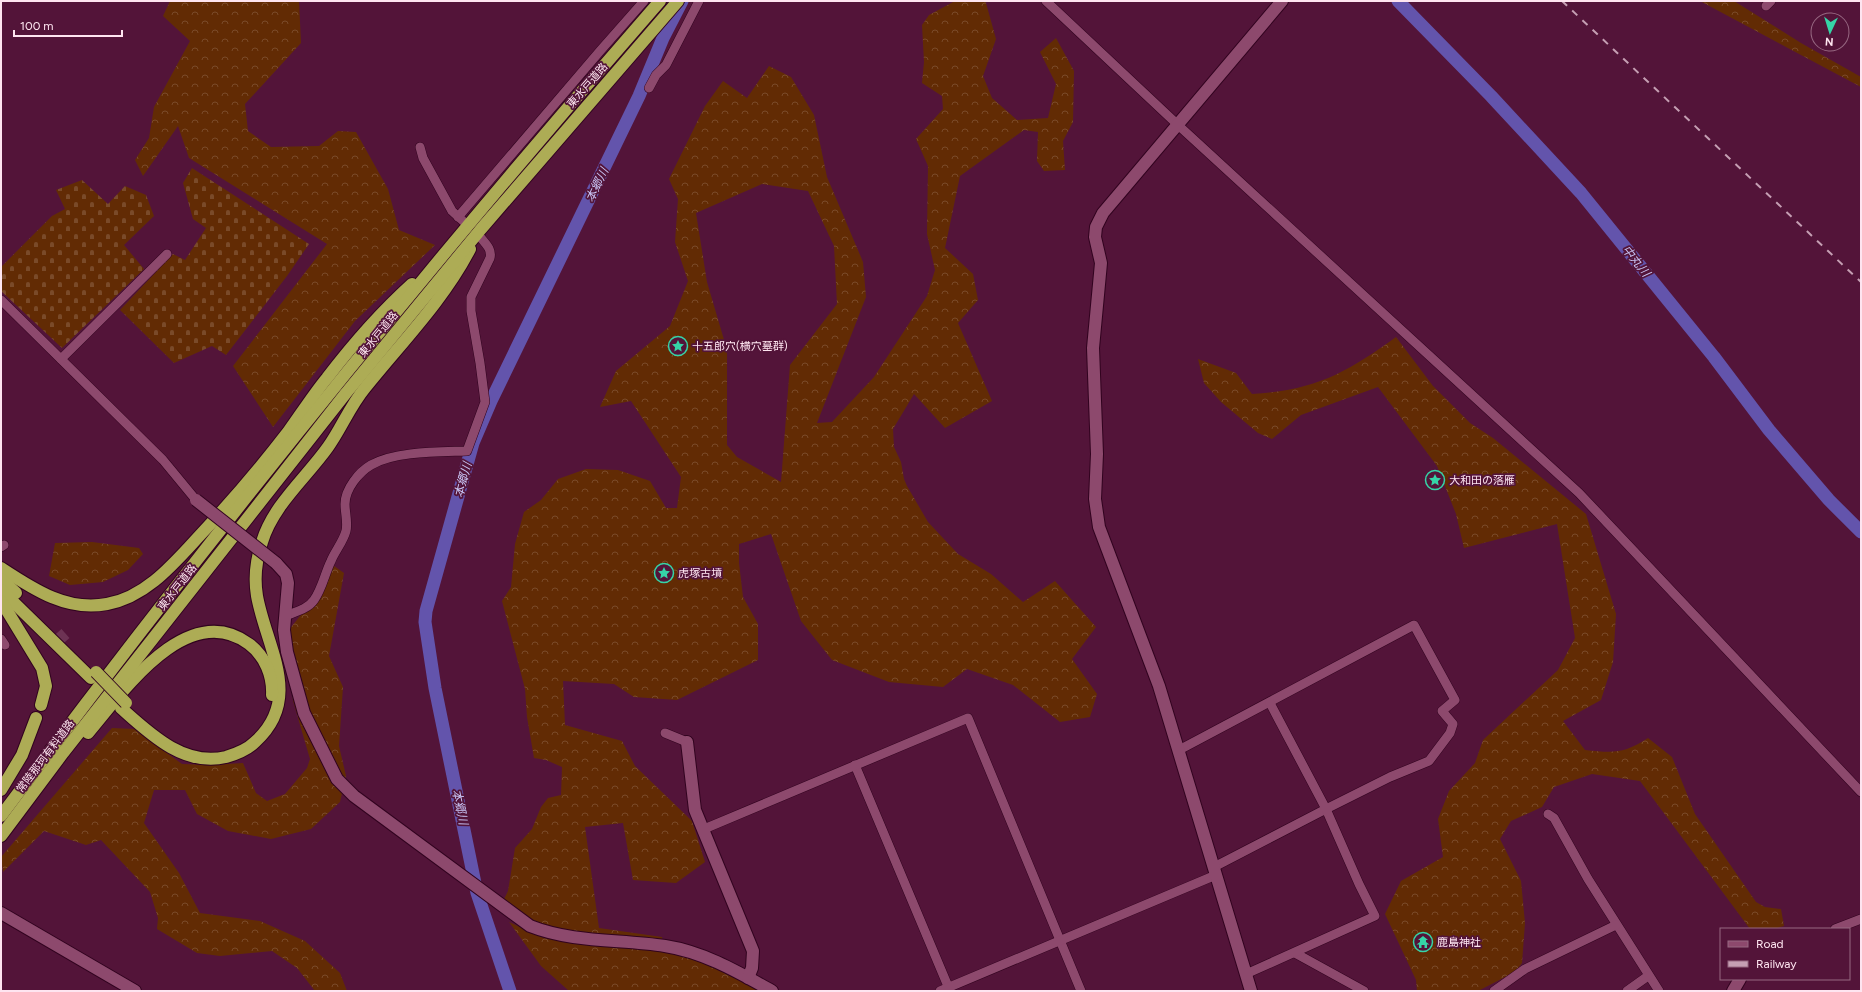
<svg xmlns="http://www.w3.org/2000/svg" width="1862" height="992" viewBox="0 0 1862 992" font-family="Figtree,'Noto Sans JP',sans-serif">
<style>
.forest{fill:url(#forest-crowns);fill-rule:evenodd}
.cemetery{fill:url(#cemetery-stones)}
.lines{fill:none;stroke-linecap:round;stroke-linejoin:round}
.river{stroke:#6354ac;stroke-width:13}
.highway-tunnel{stroke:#6d3354;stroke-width:12;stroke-dasharray:12 6;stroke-linecap:butt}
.street-casing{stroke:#31031f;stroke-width:10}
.secondary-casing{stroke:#31031f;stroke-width:14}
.highway-casing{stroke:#31031f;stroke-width:14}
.street{stroke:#8d496d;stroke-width:9}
.secondary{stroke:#8d496d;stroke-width:12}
.highway{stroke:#adac55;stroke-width:12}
.rail{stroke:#c59fb3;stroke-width:2;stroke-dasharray:7 7;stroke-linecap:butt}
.secondary-bridge-casing{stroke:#31031f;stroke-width:14;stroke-linecap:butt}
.highway-bridge-casing{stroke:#31031f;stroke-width:14;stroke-linecap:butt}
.secondary-bridge{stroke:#8d496d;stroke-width:12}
.highway-bridge{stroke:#adac55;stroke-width:12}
.labels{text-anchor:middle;stroke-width:3.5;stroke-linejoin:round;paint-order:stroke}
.street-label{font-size:11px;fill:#fee5f0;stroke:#531439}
.poi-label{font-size:11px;fill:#fee5f0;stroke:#531439;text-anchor:start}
.water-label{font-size:12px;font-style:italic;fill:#c9c5f5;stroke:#531439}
</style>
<defs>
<pattern id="forest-crowns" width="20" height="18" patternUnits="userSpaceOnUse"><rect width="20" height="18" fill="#622b04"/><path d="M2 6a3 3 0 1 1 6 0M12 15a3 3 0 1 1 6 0" fill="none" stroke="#7a4a29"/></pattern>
<pattern id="cemetery-stones" width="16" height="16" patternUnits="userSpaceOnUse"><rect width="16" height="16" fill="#622b04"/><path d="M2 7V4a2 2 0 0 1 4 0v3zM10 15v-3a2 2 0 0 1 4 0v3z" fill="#7a4a29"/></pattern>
</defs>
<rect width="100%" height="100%" fill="#531439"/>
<!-- forest -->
<g class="forest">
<polygon points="170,1 299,1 301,43 245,104 248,131 271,147 319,146 338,131 356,132 388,189 399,230 435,245 355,321 273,427 233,366 327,244 189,158 178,126 143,176 135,160 149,138 154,107 190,41 163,16"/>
<path d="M955,1h30l1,2 10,36 -13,37 9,22 25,22 31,-2 8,-34 -16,-32 16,-14 18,33 -1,51 -10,19 2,29 -21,1 -7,-10 1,-29 -14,-2 -64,46 -15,72 28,26 5,26 -20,23 34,78 -47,27 -31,-34 -21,35 1,18 7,15 3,17 3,7 21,36 30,32 33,20 32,28 32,-21 41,46 -24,32 25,35 -7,23 -30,5 -47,-37 -46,-16 -24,18 -54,-5 -57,-22 -31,-39 -30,-87 -32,10v19l4,34 15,27v36l-81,40 -43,-3 -20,-13 -51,-3 2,44 57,16 13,25 57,55 13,41 -29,21 -43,-3 -10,-57 -38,4 14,101 63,9 1,6c-38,-5 -84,-6 -120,-19 -15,-5 -27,-14 -40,-23l5,-10 7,-43 17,-19 9,-22 7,-9 13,-3 1,-28 -16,-7 -12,-2 -7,-41 -2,-28 -23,-88 9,-14 4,-43 9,-32 17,-12 17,-21 28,-10 32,1 32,11 16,27h11l4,-31 -50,-76 -31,6 16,-36 54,-45 18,-45 -13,-39 3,-43 -9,-20 36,-73 18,-25 24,17 22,-32 22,11 23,38 13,62 36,85 3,35 -49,126 15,-1 42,-45 53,-81 8,-26 -8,-36 1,-68 -12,-27 27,-30 -1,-13 -20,-13 2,-21 -2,-37 7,-10zM762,184l46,7 26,55 3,58 -47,61 -9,117 -44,-25 -10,-12v-95l-20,-68 -11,-69z"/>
<polygon points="1700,1 1734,1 1801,43 1861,77 1861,87"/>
<path d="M1396,337l37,49 37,37 23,15 93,76 30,100 -3,48 -12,38 -38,21 22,29c29,3 38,4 63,-12l24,19 23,57 61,88 9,5 16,2 3,17 -10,3h-24l-110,-148 -48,-7 -38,13 -12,20 -31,14 -11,18 21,42 4,42 -3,40 -7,9 -37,19h-61l-1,-11 -31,-66 16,-33 42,-24 -5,-38 11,-28 26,-28 8,-23 75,-70 17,-32 -18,-114 -93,24 -8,-34 -19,-48 -59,-79 -77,28 -29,24 -14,-6 -37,-31 -17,-19 -6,-24 38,14 16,21c64,-4 94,-21 144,-57z"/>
<polygon points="92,542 139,548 143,554 128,570 103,582 70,585 49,576 55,543"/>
<polygon points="334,566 344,573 329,656 343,687 339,746 346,776 340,802 311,829 271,839 228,831 197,814 185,790 154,790 144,823 179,873 200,913 260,921 305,941 340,973 347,991 315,991 297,968 272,951 220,956 197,953 157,929 158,918 150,892 101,840 86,845 44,831 3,872 1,857 112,728 134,729 182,764 210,765 243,763 256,793 267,801 285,794 307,768 310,759 293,701 288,631 300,616 319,598"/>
<polygon points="509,922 544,938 663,950 703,960 759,991 569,991 541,966"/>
</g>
<!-- cemetery -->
<g class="cemetery">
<polygon points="192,168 309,244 287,276 226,355 212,346 174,363 120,310 173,254 185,260 206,228 193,219 183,183"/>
<polygon points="82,180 108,204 125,186 146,195 154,216 124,245 144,269 62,348 1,291 1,267 52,216 65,209 56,190"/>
</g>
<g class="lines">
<!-- river -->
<g class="river">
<polyline points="1398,1 1491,96 1581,193 1714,357 1769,430 1829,500 1861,532"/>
<polyline points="510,991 477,893 435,688 425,622 426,611 473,443 491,401 639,96 663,38 682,1"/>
</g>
<!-- highway-tunnel -->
<polyline class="highway-tunnel" points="57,633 66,643"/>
<defs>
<g id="street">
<polyline points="1046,1 1178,125 1579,493 1861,792"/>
<polyline points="1766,6 1771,1"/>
<polyline points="649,88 656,75 666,65 699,1"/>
<polyline points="420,147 423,158 452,211 463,221"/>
<polyline points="458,217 600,51 644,1"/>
<polyline points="1,300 163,460 196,500"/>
<polyline points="61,359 167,254"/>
<polyline points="1,547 4,545"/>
<path d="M285,616c10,-4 23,-7 29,-16 8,-11 11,-27 17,-39 4,-10 12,-19 15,-30 2,-9 -1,-18 -1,-27 0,-15 14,-32 26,-39 24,-14 68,-13 96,-14l18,-49 -5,-39 -9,-52v-14l19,-39c2,-8 -3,-13 -9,-20"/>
<polyline points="1,639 5,645"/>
<polyline points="665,733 687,742"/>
<polyline points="1179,750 1414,625 1455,700 1442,711 1453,724 1450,733 1429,761 1390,777 1326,809 1214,867"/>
<polyline points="855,765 950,991"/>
<polyline points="1548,814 1554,818 1588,879 1659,991"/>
<polyline points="704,829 968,718 1081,991"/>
<polyline points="1835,929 1861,919"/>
<polyline points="1295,953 1364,991"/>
<polyline points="1246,974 1375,916 1359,884 1326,809 1270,703"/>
<polyline points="940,991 1216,875"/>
<polyline points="1494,991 1525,969 1616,925"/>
<polyline points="1627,991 1648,976"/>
</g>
<g id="secondary">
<path d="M276,563l10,11 2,9 -4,47 3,22 17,61 33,66 17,17 176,130c43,17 90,13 135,20 39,6 73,26 107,45"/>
<polyline points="687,742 695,810 753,951 752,968 748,978"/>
<polyline points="1,913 135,991"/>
<polyline points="1251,991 1159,686 1099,527 1095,499 1097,454 1093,348 1101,263 1095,237 1096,227 1103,213 1282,1"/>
<polyline points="1733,991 1740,979"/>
</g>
<g id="highway">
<path d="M1,568c32,21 66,44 106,36 40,-7 68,-42 95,-71 30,-32 59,-66 86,-101 13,-18 25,-37 39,-54 26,-34 54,-66 85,-94"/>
<polyline points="1,579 16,593"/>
<polyline points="1,590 91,678"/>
<polyline points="1,601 42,668 46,686 41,705"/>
<path d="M121,708c29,26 63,59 105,49 10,-3 21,-7 29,-15 49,-44 11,-95 2,-146 -3,-18 -1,-36 5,-54 11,-37 44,-64 66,-95 13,-18 22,-41 37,-59 36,-45 78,-87 105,-139"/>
<path d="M88,733c34,-40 99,-135 161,-89 16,12 24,32 23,51"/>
<polyline points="1,790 22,755 36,718"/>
<path d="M1,816c209,-280 429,-552 659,-815"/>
<polyline points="1,836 63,753 346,393 481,229 678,1"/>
</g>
</defs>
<!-- street casing -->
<use href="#street" class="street-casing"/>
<!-- secondary casing -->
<use href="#secondary" class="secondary-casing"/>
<!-- highway casing -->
<use href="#highway" class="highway-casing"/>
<!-- street -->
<use href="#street" class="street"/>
<!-- secondary -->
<use href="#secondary" class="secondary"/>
<!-- highway -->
<use href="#highway" class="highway"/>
<!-- rail -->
<polyline class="rail" points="1562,1 1861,282"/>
<defs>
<polyline id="secondary-bridge" points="196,500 276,563"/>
<polyline id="highway-bridge" points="96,672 126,703"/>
</defs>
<!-- secondary-bridge casing -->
<use href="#secondary-bridge" class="secondary-bridge-casing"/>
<!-- highway-bridge casing -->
<use href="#highway-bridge" class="highway-bridge-casing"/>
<!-- secondary-bridge -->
<use href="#secondary-bridge" class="secondary-bridge"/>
<!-- highway-bridge -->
<use href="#highway-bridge" class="highway-bridge"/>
</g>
<!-- icons -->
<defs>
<symbol id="sight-ring" viewBox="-11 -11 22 22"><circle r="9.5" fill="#531439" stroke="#36d4a7" stroke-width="1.5"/><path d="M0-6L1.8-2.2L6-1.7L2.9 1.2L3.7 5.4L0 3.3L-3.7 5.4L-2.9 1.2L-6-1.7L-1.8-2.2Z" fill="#36d4a7"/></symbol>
<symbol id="temple-ring" viewBox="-11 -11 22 22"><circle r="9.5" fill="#531439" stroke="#36d4a7" stroke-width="1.5"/><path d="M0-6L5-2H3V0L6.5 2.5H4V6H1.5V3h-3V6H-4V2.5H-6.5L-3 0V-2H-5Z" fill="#36d4a7"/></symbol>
</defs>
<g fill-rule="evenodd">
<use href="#sight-ring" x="667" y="335" width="22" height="22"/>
<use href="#sight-ring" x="1424" y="469" width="22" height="22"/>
<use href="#sight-ring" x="653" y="562" width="22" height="22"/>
<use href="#temple-ring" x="1412" y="931" width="22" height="22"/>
</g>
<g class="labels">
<!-- street labels -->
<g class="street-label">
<text transform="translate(587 85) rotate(-49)" y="4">東水戸道路</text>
<text transform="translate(378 334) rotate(-51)" y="4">東水戸道路</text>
<text transform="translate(177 587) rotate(-52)" y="4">東水戸道路</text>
<text transform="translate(45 756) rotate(-53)" y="4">常陸那珂有料道路</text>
</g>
<!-- poi labels -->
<g class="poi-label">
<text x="692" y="350">十五郎穴(横穴墓群)</text>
<text x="1449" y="484">大和田の落雁</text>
<text x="678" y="577">虎塚古墳</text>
<text x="1437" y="946">鹿島神社</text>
</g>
<!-- water labels -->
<g class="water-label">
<text transform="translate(597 185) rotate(-64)" y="4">本郷川</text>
<text transform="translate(1636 261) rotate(51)" y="4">中丸川</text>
<text transform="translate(463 480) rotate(-75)" y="4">本郷川</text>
<text transform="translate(460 807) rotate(78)" y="4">本郷川</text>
</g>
</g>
<!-- border -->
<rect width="1862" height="992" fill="none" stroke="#fee5f0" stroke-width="4"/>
<!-- legend -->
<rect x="1720" y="928" width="130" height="52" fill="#531439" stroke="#976882"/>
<rect x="1728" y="941" width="20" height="6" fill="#8d496d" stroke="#976882"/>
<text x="1756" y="948" font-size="12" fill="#fee5f0">Road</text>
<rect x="1728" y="961" width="20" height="6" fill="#c59fb3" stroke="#976882"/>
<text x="1756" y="968" font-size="12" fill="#fee5f0">Railway</text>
<!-- north arrow -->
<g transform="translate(1830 32) rotate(184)"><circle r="19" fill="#531439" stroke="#976882"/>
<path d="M0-3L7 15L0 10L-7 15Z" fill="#36d4a7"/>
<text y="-6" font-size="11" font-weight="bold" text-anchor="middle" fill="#fee5f0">N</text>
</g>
<!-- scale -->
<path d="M14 30v6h108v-6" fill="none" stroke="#fee5f0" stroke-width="2"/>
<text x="20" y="30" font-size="12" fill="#fee5f0" stroke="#531439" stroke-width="3" paint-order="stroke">100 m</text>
</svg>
